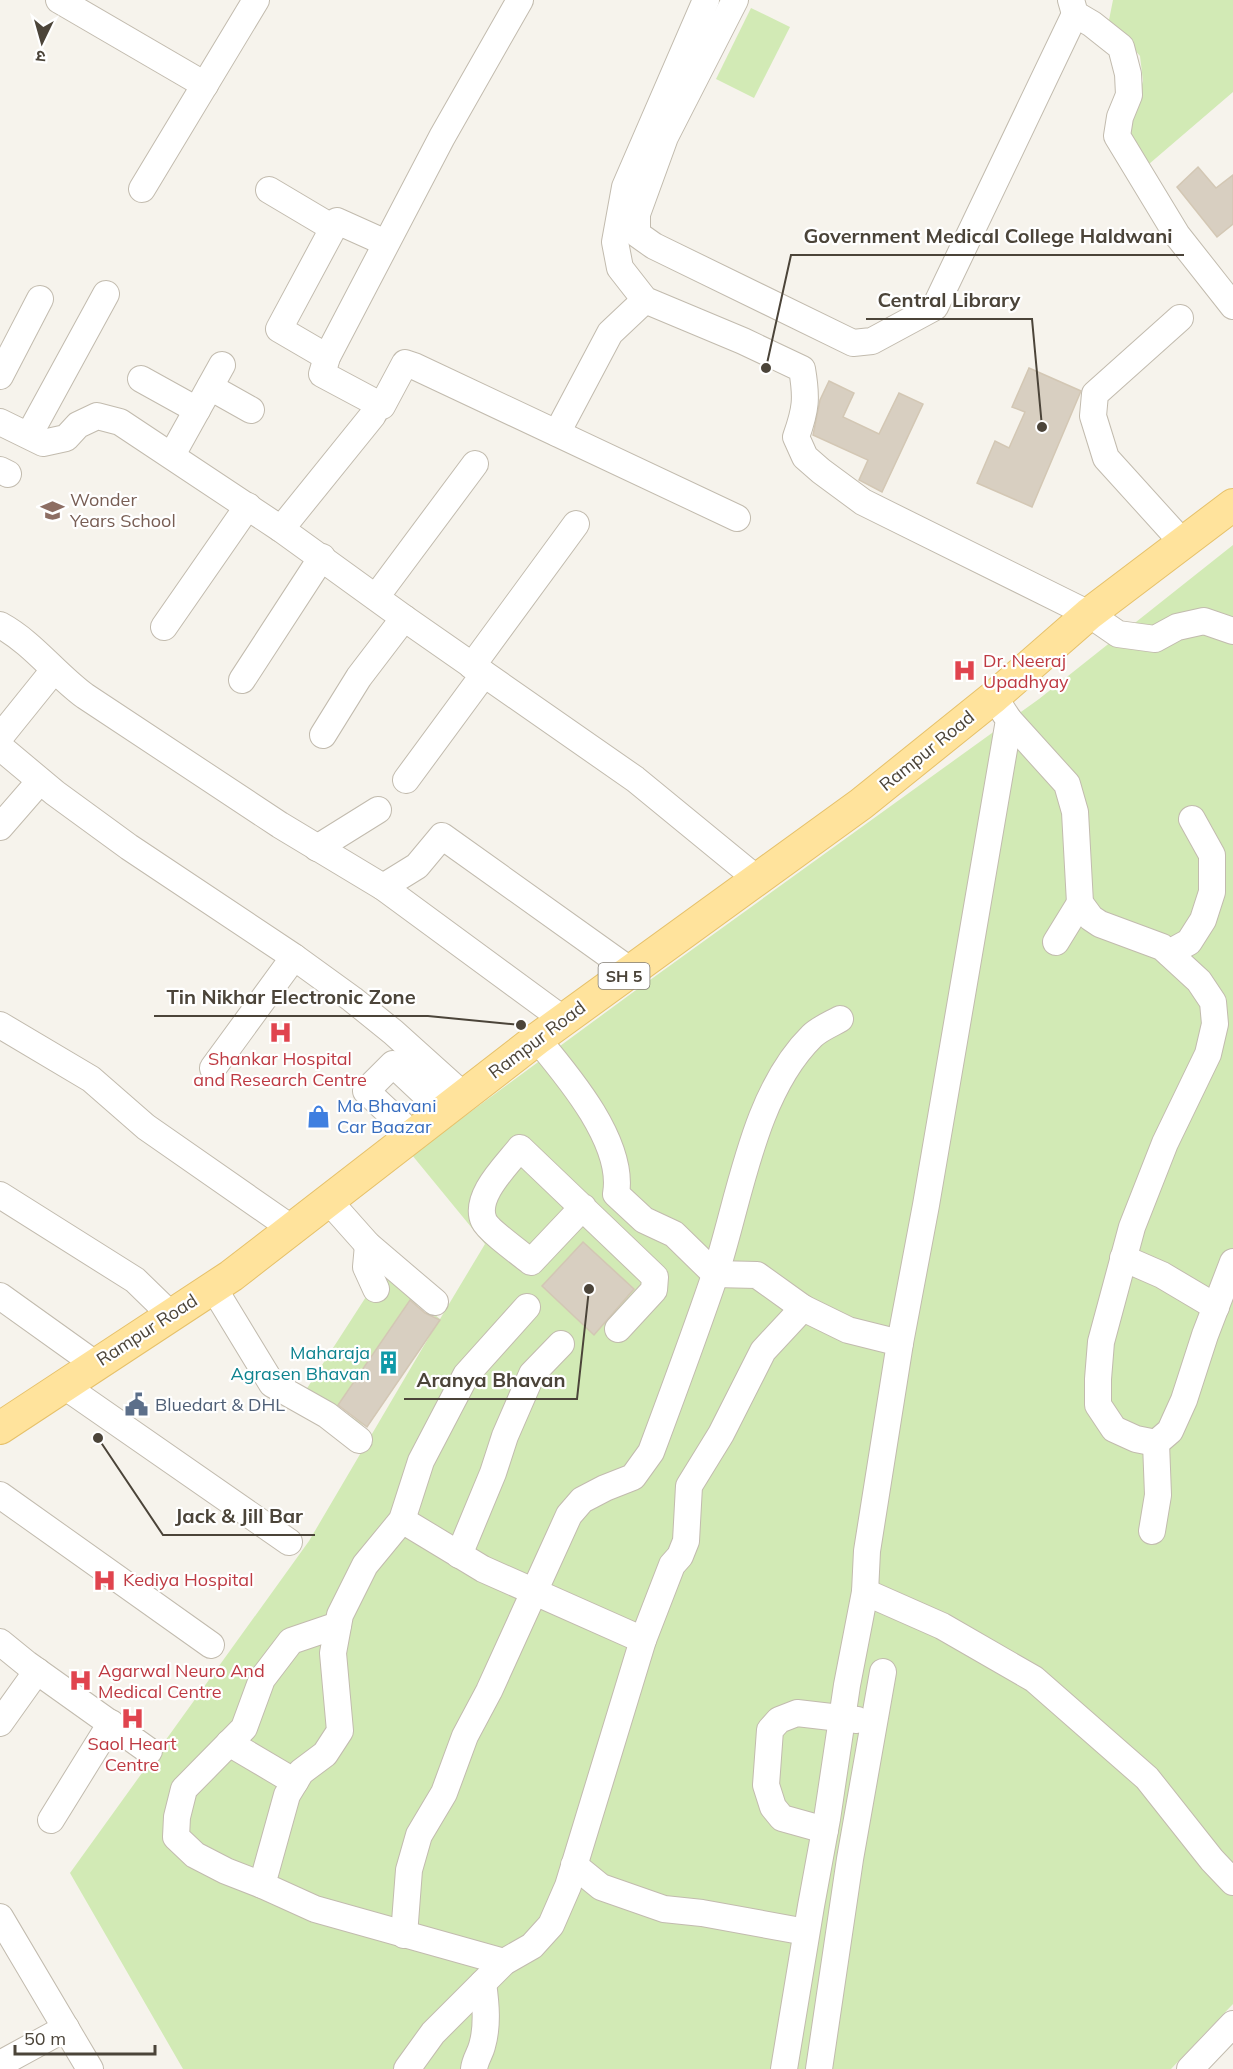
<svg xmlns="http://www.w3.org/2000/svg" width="1233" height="2069" viewBox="0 0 1233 2069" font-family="Mulish,'Noto Sans Devanagari',sans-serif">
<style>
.green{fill:#d2eab5}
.building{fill:#d8cfc1;stroke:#d3c7b4;stroke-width:1.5}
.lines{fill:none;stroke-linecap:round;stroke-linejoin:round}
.minor-casing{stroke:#c2bbae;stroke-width:28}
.major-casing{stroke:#e6c16a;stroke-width:34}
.minor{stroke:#fff;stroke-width:26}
.major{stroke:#ffe39c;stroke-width:32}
.labels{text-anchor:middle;stroke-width:4.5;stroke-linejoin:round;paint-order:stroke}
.shield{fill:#fff;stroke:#817c74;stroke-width:1.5}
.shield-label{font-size:16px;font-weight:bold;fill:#4b4439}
.education-label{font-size:18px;fill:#785e54;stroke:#fff;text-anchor:start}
.health-label{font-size:18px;fill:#be3a42;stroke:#fff;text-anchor:start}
.street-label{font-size:18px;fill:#4b4439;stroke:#fff}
.shop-label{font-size:18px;fill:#366cbe;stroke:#fff;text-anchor:start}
.culture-label{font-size:18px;fill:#0d838f;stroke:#fff;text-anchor:end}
.service-label{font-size:18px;fill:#4e5e75;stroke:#fff;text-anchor:start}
.leader{fill:none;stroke:#4b4439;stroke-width:2}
.callout-dot{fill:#4b4439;stroke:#fff;stroke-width:2}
.callout-label{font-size:20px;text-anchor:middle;font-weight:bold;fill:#4b4439;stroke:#fff;stroke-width:4.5;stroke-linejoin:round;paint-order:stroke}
</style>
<rect width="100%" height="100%" fill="#f6f3ec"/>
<!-- green -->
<g class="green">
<polygon points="1113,0 1233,0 1233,92 1142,170 1124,122 1136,105 1143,81 1140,56 1109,20"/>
<polygon points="751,8 790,27 754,98 716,79"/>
<polygon points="1233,545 1233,2004 1171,2069 183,2069 70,1873 309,1541 439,1320 410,1300 337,1407 367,1427 304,1393 382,1272 440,1319 485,1244 412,1155 632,993 1039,699"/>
</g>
<!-- building -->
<g class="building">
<polygon points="1198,167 1216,188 1233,175 1233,224 1217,237 1177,187"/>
<polygon points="1029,368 1081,391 1032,507 977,483 995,441 1009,448 1025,412 1012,407"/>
<polygon points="829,381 854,393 843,417 879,434 899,393 923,404 882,492 859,480 868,460 813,435 820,400"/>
<polygon points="583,1242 634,1289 594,1335 542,1286"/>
<polygon points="410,1300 425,1313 440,1320 367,1427 338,1405"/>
</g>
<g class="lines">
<defs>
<g id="minor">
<polyline points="59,0 205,85"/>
<polyline points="520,0 442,137 327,357 322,374 382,406 405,363 414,366 737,518"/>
<path d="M706,0l-81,187 -10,55 5,26 25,32 98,41 59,28c5,29 4,40 -6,68l9,20 16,14 42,31 226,112 29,20 37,5 22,-12 27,-6 29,10"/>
<polyline points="735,0 665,137 637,214 637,234 654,246 853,343 872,341 935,307 1075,14"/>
<polyline points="1071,0 1075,14 1092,24 1121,47 1128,74 1129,95 1120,117 1117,136 1177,235 1233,306"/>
<polyline points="142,189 256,0"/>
<polyline points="269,190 333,228"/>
<polyline points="1180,318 1095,394 1093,416 1106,458 1183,543"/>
<polyline points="327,357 279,329 337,221 386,243"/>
<polyline points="0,376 40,299"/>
<polyline points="141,379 197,410"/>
<polyline points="210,387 251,410"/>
<polyline points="0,422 43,443 66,438 78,425 97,416 120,422 281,529 404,618 635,779 757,879"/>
<polyline points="557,433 610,333 645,300"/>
<polyline points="29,435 106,294"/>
<polyline points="172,455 222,365"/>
<polyline points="0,470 8,474"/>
<polyline points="281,529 373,415"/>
<polyline points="376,597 475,464"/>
<path d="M0,625c33,18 55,49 85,71l195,129 103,62 181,133"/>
<polyline points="164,627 248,506"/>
<polyline points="472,666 576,524"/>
<polyline points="242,680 322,557"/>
<polyline points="1009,720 1067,784 1075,812 1080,903 1091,918 1100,924 1162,947 1199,981 1213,1002 1215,1024 1208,1054 1165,1143 1132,1227 1101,1342 1098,1379 1098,1405 1114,1429 1136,1439 1156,1443 1170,1431 1184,1400 1205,1335 1233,1262"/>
<polyline points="323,735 359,677 404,618"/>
<polyline points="0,737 54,670"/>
<polyline points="0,747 55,793 129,847 294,957 352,999 393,1032 463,1095"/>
<polyline points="406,780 484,674"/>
<polyline points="0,827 40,781"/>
<polyline points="317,848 378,810"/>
<polyline points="383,887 417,866 442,836 631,971"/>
<polyline points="1056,942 1080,903"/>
<polyline points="1169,953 1189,942 1203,920 1212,892 1212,855 1192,819"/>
<polyline points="0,1025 91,1079 146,1127 291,1228"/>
<path d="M537,1039c31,37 88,104 79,155l28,26 30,14 41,40 42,1 46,33 45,22 52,13"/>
<polyline points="213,1068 294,957"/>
<polyline points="413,1135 366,1091 393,1064 443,1111"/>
<polyline points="0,1195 135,1280 171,1315"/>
<polyline points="328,1200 368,1245 435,1302"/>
<path d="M583,1207l-52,55c-10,-8 -43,-32 -47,-41 -11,-24 22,-55 36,-73l135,129 -1,13 -36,39"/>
<polyline points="368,1245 366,1267 376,1289"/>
<polyline points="1123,1258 1162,1275 1216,1307"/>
<polyline points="213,1287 272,1384 327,1415 359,1440"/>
<polyline points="0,1296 95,1364"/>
<polyline points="63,1385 289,1542"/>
<polyline points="0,1495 211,1645"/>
<polyline points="402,1520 483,1569 643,1640"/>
<polyline points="1152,1531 1158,1495 1156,1443"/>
<polyline points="459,1555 493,1473 505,1436 532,1374 561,1344"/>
<polyline points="865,1592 942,1626 1034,1679 1147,1778 1212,1860 1233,1882"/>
<polyline points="0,1642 27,1664 149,1751"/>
<polyline points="0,1723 37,1671"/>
<polyline points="229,1743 295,1782"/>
<polyline points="51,1820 111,1723"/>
<polyline points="825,1830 782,1818 773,1807 766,1785 770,1730 779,1720 797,1713 857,1720"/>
<polyline points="574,1865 601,1887 664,1909 702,1913 806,1932"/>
<polyline points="262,1885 226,1871 195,1855 176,1837 177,1817 184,1789 244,1728 262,1679 291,1641 338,1625"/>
<polyline points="0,1917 90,2069"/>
<path d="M404,1935l5,-65 10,-35 25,-42 21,-57 24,-45 80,-176 13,-15 23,-12 28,-11 18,-25c22,-59 44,-118 64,-177 25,-76 38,-181 97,-239 7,-7 19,-12 28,-17"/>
<polyline points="504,1962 315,1909 262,1885 287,1795 301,1772 325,1754 340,1731 333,1653 340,1615 365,1565 402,1520 421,1461 466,1375 527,1307"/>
<polyline points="0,2064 66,2028"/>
<polyline points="407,2069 433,2033 504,1962 532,1946 551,1925 568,1886 643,1640 672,1565 680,1556 686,1541 689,1486 721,1434 763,1351 803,1308"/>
<path d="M474,2069c1,-9 6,-15 8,-23 6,-20 4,-42 1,-63"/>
<polyline points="784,2069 811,1906 827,1819 847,1685 865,1592 867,1551 900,1343 926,1205 1009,720 994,697"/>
<polyline points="819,2069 850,1859 883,1672"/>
<polyline points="1190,2069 1233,2024"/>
</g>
<polyline id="major" points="0,1428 231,1276 537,1039 861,804 994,697 1089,614 1233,505"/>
</defs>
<!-- minor casing -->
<use href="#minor" class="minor-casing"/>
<!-- major casing -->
<use href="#major" class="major-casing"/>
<!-- minor -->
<use href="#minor" class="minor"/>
<!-- major -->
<use href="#major" class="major"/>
</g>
<!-- icons -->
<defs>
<symbol id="school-bare" viewBox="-9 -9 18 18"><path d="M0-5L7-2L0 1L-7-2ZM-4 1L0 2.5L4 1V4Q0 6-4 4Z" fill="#8d6e63" stroke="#fff" stroke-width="2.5" paint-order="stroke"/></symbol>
<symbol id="hospital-bare" viewBox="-9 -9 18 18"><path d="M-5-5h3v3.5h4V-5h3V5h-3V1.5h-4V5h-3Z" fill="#e0444e" stroke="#fff" stroke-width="2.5" paint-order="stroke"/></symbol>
<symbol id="shop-bare" viewBox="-9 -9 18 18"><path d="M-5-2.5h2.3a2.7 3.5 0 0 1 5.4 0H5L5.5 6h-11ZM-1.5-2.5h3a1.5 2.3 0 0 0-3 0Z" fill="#3f7fe0" stroke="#fff" stroke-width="2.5" paint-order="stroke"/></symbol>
<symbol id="building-bare" viewBox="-9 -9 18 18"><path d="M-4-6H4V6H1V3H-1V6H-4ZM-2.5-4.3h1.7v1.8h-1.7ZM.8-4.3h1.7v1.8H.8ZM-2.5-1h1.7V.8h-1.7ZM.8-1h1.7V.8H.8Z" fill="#0f9aa8" stroke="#fff" stroke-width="2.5" paint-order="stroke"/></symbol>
<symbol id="civic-bare" viewBox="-9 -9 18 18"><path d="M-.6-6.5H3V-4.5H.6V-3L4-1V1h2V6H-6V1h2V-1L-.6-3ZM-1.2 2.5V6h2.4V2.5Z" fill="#5c6f8a" stroke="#fff" stroke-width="2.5" paint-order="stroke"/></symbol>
</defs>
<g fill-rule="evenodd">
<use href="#school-bare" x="36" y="494" width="33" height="33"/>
<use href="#hospital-bare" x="948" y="654" width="33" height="33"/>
<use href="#hospital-bare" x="264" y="1016" width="33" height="33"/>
<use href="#shop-bare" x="302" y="1100" width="33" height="33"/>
<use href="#building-bare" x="372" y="1346" width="33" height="33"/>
<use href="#civic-bare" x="120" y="1388" width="33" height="33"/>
<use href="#hospital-bare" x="88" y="1564" width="33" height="33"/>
<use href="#hospital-bare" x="64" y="1664" width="33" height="33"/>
<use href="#hospital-bare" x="116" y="1702" width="33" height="33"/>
</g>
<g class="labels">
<!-- shield labels -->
<rect class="shield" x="598.5" y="963" width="51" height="26" rx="4.5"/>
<g class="shield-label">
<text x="624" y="982">SH 5</text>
</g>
<!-- education labels -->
<g class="education-label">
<text x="70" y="506">Wonder<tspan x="70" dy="21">Years School</tspan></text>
</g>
<!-- health labels -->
<g class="health-label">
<text x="983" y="667">Dr. Neeraj<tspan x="983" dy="21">Upadhyay</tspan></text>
<text x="280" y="1065" text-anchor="middle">Shankar Hospital<tspan x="280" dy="21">and Research Centre</tspan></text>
<text x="123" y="1586">Kediya Hospital</text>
<text x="98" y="1677">Agarwal Neuro And<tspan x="98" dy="21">Medical Centre</tspan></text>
<text x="132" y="1750" text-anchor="middle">Saol Heart<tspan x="132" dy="21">Centre</tspan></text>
</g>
<!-- street labels -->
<g class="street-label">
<text transform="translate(927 751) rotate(-39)" y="6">Rampur Road</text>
<text transform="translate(537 1040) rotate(-37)" y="6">Rampur Road</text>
<text transform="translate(147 1330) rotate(-33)" y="6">Rampur Road</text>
</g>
<!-- shop labels -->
<g class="shop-label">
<text x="337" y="1112">Ma Bhavani<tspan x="337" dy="21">Car Baazar</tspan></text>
</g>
<!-- culture labels -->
<g class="culture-label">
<text x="370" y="1359">Maharaja<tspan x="370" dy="21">Agrasen Bhavan</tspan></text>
</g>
<!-- service labels -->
<g class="service-label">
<text x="155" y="1411">Bluedart &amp; DHL</text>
</g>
</g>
<!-- callouts -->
<path class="leader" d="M766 368L791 255H1184M1042 427L1032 319H866M521 1025L428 1016H154M589 1289L577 1399H404M98 1438L163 1535H315"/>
<g class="callout-dot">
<circle cx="766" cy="368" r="6"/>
<circle cx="1042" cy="427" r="6"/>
<circle cx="521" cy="1025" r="6"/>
<circle cx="589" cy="1289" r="6"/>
<circle cx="98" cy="1438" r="6"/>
</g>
<g class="callout-label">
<text x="988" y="243">Government Medical College Haldwani</text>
<text x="949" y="307">Central Library</text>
<text x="291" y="1004">Tin Nikhar Electronic Zone</text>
<text x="491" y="1387">Aranya Bhavan</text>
<text x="239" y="1523">Jack &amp; Jill Bar</text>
</g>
<!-- north arrow -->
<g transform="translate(42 42) rotate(185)" stroke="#ffffff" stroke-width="4.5" paint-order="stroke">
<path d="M0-4.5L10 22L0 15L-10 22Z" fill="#4b4439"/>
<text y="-9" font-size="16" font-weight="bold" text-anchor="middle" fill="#4b4439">उ</text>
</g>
<!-- scale -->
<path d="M15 2045v9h140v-9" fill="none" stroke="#4b4439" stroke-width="3"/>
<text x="24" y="2045" font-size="18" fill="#4b4439" stroke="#ffffff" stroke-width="4.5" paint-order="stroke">50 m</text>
</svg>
